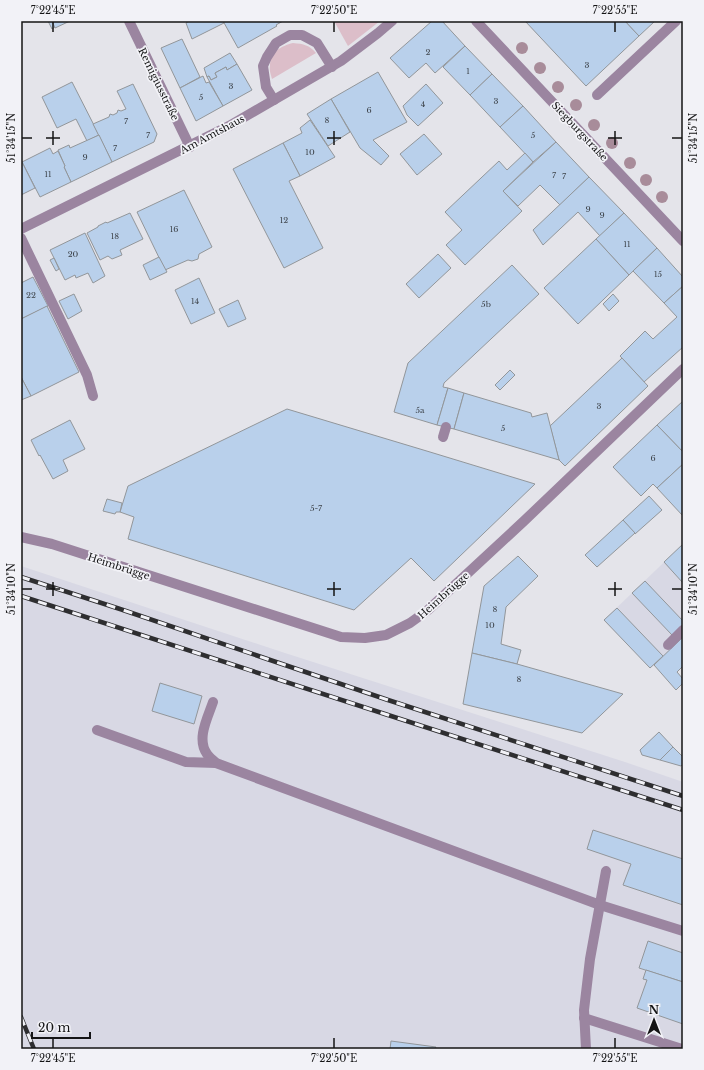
<svg xmlns="http://www.w3.org/2000/svg" width="704" height="1070" viewBox="0 0 704 1070" font-family="'Libre Baskerville',serif">
<style>
.built{fill:#d8d8e4}
.green{fill:#dcbec9}
.building{fill:#b9d0eb;stroke:#92969a}
.lines{fill:none;stroke-linecap:round;stroke-linejoin:round}
.lane{stroke:#9b85a0;stroke-width:10}
.street{stroke:#9b85a0;stroke-width:10}
.rail-casing{stroke:#2e2e30;stroke-width:4.5}
.rail{stroke:#f2f2f7;stroke-width:3;stroke-dasharray:9;stroke-linecap:butt}
.tree{fill:#a88c9a}
.ticks{fill:none;stroke:#141415;stroke-width:1.5}
.labels{text-anchor:middle;stroke-width:3.5;stroke-linejoin:round;paint-order:stroke}
.number-label{font-size:8px;fill:#3d434a}
.street-label{font-size:10px;fill:#141415;stroke:#f2f2f7}
.neatline{fill:none;stroke:#141415;stroke-width:1.5}
.ticks-label{font-size:10px;text-anchor:middle;fill:#141415}
</style>
<rect width="100%" height="100%" fill="#e4e4ea"/>
<!-- built -->
<g class="built">
<polygon points="683,544 683,638 650,668 604,620"/>
<polygon points="21,566 285,653 625,762 683,782 683,1049 21,1049"/>
</g>
<!-- green -->
<g class="green">
<polygon points="334,21 380,21 348,46"/>
<path d="M293,43c11,1 16,2 23,10l-44,26c-1,-4 -3,-9 -2,-13 0,-14 11,-20 23,-23z"/>
</g>
<!-- building -->
<g class="building">
<polygon points="48,21 52,21 55,27 52,29"/>
<polygon points="52,21 70,21 55,28"/>
<polygon points="189,21 223,21 224,23 192,39 186,23"/>
<polygon points="223,21 283,21 276,25 277,26 238,48"/>
<polygon points="432,21 442,21 465,46 435,73 426,63 409,78 390,58"/>
<polygon points="525,21 585,21 587,22 588,21 625,21 639,36 586,86"/>
<polygon points="625,21 655,21 639,36"/>
<polygon points="182,39 200,77 180,88 161,48"/>
<polygon points="465,46 492,74 470,95 443,67"/>
<polygon points="230,53 237,64 227,70 226,67 215,73 217,77 211,80 209,76 207,77 204,68"/>
<polygon points="237,64 252,90 223,106 207,77 209,76 211,80 217,77 215,73 226,67 227,70"/>
<polygon points="378,72 407,122 373,140 389,156 381,165 360,148 331,99"/>
<polygon points="492,74 523,106 500,127 470,95"/>
<polygon points="203,76 206,83 209,82 223,106 196,121 180,88"/>
<polygon points="72,82 99,135 87,141 76,119 57,128 42,97"/>
<polygon points="133,84 157,134 154,142 112,162 93,124 109,117 110,114 113,115 117,113 118,110 121,111 126,109 117,91"/>
<polygon points="426,84 443,103 418,126 407,115 403,106"/>
<polygon points="331,99 350,132 328,146 307,114"/>
<polygon points="523,106 556,142 533,162 500,127"/>
<polygon points="310,120 335,157 300,176 283,143 302,133 300,128"/>
<polygon points="424,134 442,154 417,175 400,154"/>
<polygon points="99,135 112,162 71,182 64,167 65,166 58,150 69,145 70,148"/>
<polygon points="556,142 589,177 560,205 540,185 518,206 503,191"/>
<polygon points="283,143 300,176 289,181 323,248 284,268 233,169"/>
<polygon points="50,148 53,154 58,151 65,166 64,167 71,182 40,197 22,162"/>
<polygon points="525,153 533,162 503,191 522,211 465,265 446,245 462,230 445,212 499,161 507,170"/>
<polygon points="22,162 35,188 21,195 21,163"/>
<polygon points="589,177 624,213 600,236 578,212 543,245 533,230"/>
<polygon points="184,190 212,247 199,254 198,259 192,261 188,260 165,270 137,212"/>
<polygon points="130,213 143,239 120,250 122,255 112,259 108,256 100,260 87,233 98,227 98,226 106,222 107,223"/>
<polygon points="624,213 657,248 629,275 596,239"/>
<polygon points="85,233 105,276 93,283 88,273 76,278 75,275 65,280 50,250"/>
<polygon points="596,239 629,275 578,324 544,288"/>
<polygon points="657,248 683,277 683,286 664,303 633,271"/>
<polygon points="438,254 451,268 419,298 406,284"/>
<polygon points="159,257 167,272 150,280 143,265"/>
<polygon points="54,258 59,269 56,271 50,260"/>
<polygon points="512,265 539,294 444,383 443,387 448,388 437,425 394,412 408,363"/>
<polygon points="33,277 48,306 21,319 21,283"/>
<polygon points="199,278 215,313 191,324 175,290"/>
<polygon points="683,286 683,347 644,382 620,356 645,331 653,339 677,317 664,303"/>
<polygon points="74,294 82,311 68,319 59,301"/>
<polygon points="613,294 619,301 609,311 603,304"/>
<polygon points="238,300 246,319 228,327 219,309"/>
<polygon points="47,306 79,372 31,396 21,377 21,319"/>
<polygon points="622,358 648,386 565,466 559,460 550,426"/>
<polygon points="510,370 515,375 500,390 495,385"/>
<polygon points="21,377 31,396 21,400"/>
<polygon points="448,388 464,393 454,429 437,425"/>
<polygon points="464,393 531,413 532,417 547,413 559,460 454,429"/>
<polygon points="683,401 683,452 657,425"/>
<polygon points="287,409 430,452 535,484 434,581 411,558 354,610 128,539 134,517 120,512 128,486"/>
<polygon points="70,420 85,449 63,460 68,471 53,479 40,455 39,456 31,440"/>
<polygon points="657,425 683,452 683,464 657,488 653,484 641,496 613,467"/>
<polygon points="683,464 683,516 657,488"/>
<polygon points="649,496 662,510 635,534 623,520"/>
<polygon points="107,499 122,503 120,512 116,512 115,514 103,511"/>
<polygon points="623,520 635,533 597,567 585,555"/>
<polygon points="683,544 683,583 664,562"/>
<polygon points="518,556 538,576 506,607 501,644 521,650 517,664 472,653 484,586"/>
<polygon points="645,581 683,621 683,625 672,635 632,593"/>
<polygon points="617,608 663,656 650,668 604,620"/>
<polygon points="683,637 683,666 677,672 683,679 683,683 676,690 654,665"/>
<polygon points="472,653 517,664 623,694 582,733 463,704"/>
<polygon points="160,683 202,696 194,724 152,711"/>
<polygon points="659,732 673,747 660,760 642,755 640,750"/>
<polygon points="673,747 683,757 683,764 681,766 660,760"/>
<polygon points="593,830 683,859 683,905 623,885 631,864 587,849"/>
<polygon points="648,941 683,953 683,982 639,968"/>
<polygon points="646,970 683,982 683,1024 637,1008 647,980 643,979"/>
<polygon points="391,1041 436,1047 435,1049 390,1049"/>
</g>
<g class="lines">
<!-- lane -->
<g class="lane">
<polyline points="597,95 676,21"/>
<polyline points="274,100 266,87 263,66 267,57 276,43 290,35 302,35 317,43 332,67"/>
<polyline points="21,238 87,375 93,396"/>
<polyline points="443,437 446,427"/>
<polyline points="668,645 683,630"/>
<path d="M213,702c-5,15 -17,37 -6,52 2,3 6,6 9,9l384,142 83,26"/>
<polyline points="97,730 186,762 216,763"/>
<polyline points="584,1018 682,1049"/>
<polyline points="586,1049 584,1010 590,959 606,871"/>
</g>
<!-- street -->
<g class="street">
<polyline points="129,21 190,147"/>
<polyline points="476,21 683,241"/>
<polyline points="21,229 229,126 341,61 378,33 392,21"/>
<polyline points="21,537 52,544 341,637 365,638 386,635 410,623 428,610 524,521 683,369"/>
</g>
<defs>
<g id="rail">
<polyline points="21,577 120,609 388,700 683,796"/>
<polyline points="21,596 388,715 683,810"/>
<polyline points="21,1017 34,1049"/>
</g>
</defs>
<!-- rail casing -->
<use href="#rail" class="rail-casing"/>
<!-- rail -->
<use href="#rail" class="rail"/>
</g>
<!-- trees -->
<g class="tree">
<circle cx="522" cy="48" r="6"/>
<circle cx="540" cy="68" r="6"/>
<circle cx="558" cy="87" r="6"/>
<circle cx="576" cy="105" r="6"/>
<circle cx="594" cy="125" r="6"/>
<circle cx="612" cy="143" r="6"/>
<circle cx="630" cy="163" r="6"/>
<circle cx="646" cy="180" r="6"/>
<circle cx="662" cy="197" r="6"/>
</g>
<!-- ticks -->
<path class="ticks" d="M53,22v10M334,22v10M615,22v10M53,131v14M334,131v14M615,131v14M22,138h10M46,138h14M327,138h14M608,138h14M672,138h10M53,582v14M334,582v14M615,582v14M22,589h10M46,589h14M327,589h14M608,589h14M672,589h10M53,1038v10M334,1038v10M615,1038v10"/>
<g class="labels">
<!-- number labels -->
<g class="number-label">
<text x="428" y="55">2</text>
<text x="587" y="68">3</text>
<text x="468" y="74">1</text>
<text x="231" y="89">3</text>
<text x="201" y="100">5</text>
<text x="496" y="104">3</text>
<text x="423" y="107">4</text>
<text x="369" y="113">6</text>
<text x="327" y="123">8</text>
<text x="126" y="124">7</text>
<text x="148" y="138">7</text>
<text x="533" y="138">5</text>
<text x="115" y="151">7</text>
<text x="310" y="155">10</text>
<text x="85" y="160">9</text>
<text x="48" y="177">11</text>
<text x="554" y="178">7</text>
<text x="564" y="179">7</text>
<text x="588" y="212">9</text>
<text x="602" y="218">9</text>
<text x="284" y="223">12</text>
<text x="174" y="232">16</text>
<text x="115" y="239">18</text>
<text x="627" y="247">11</text>
<text x="73" y="257">20</text>
<text x="658" y="277">15</text>
<text x="31" y="298">22</text>
<text x="195" y="304">14</text>
<text x="486" y="307">5b</text>
<text x="599" y="409">3</text>
<text x="420" y="413">5a</text>
<text x="503" y="431">5</text>
<text x="653" y="461">6</text>
<text x="316" y="511">5-7</text>
<text x="495" y="612">8</text>
<text x="490" y="628">10</text>
<text x="519" y="682">8</text>
</g>
<!-- street labels -->
<g class="street-label">
<text transform="translate(159 84) rotate(64)" y="4">Remigiusstraße</text>
<text transform="translate(580 131) rotate(47)" y="4">Siegburgstraße</text>
<text transform="translate(212 134) rotate(-28)" y="4">Am Amtshaus</text>
<text transform="translate(119 566) rotate(18)" y="4">Heimbrügge</text>
<text transform="translate(443 595) rotate(-42)" y="4">Heimbrügge</text>
</g>
</g>
<!-- border -->
<rect width="704" height="1070" fill="none" stroke="#f2f2f7" stroke-width="44"/>
<!-- north arrow -->
<g transform="translate(654 1020)" stroke="#f2f2f7" stroke-width="3" paint-order="stroke">
<path d="M0-3L7 15L0 10L-7 15Z" fill="#141415"/>
<text y="-6" font-size="11" font-weight="bold" text-anchor="middle" fill="#141415">N</text>
</g>
<!-- scale -->
<path d="M32 1032v6h58v-6" fill="none" stroke="#141415" stroke-width="2"/>
<text x="38" y="1032" font-size="12" fill="#141415" stroke="#f2f2f7" stroke-width="3" paint-order="stroke">20 m</text>
<rect x="22" y="22" width="660" height="1026" class="neatline"/>
<g class="ticks-label">
<text x="53" y="14">7°22'45"E</text>
<text x="334" y="14">7°22'50"E</text>
<text x="615" y="14">7°22'55"E</text>
<text transform="translate(11 138) rotate(-90)" y="4">51°34'15"N</text>
<text transform="translate(693 138) rotate(-90)" y="4">51°34'15"N</text>
<text transform="translate(11 589) rotate(-90)" y="4">51°34'10"N</text>
<text transform="translate(693 589) rotate(-90)" y="4">51°34'10"N</text>
<text x="53" y="1062">7°22'45"E</text>
<text x="334" y="1062">7°22'50"E</text>
<text x="615" y="1062">7°22'55"E</text>
</g>
</svg>
